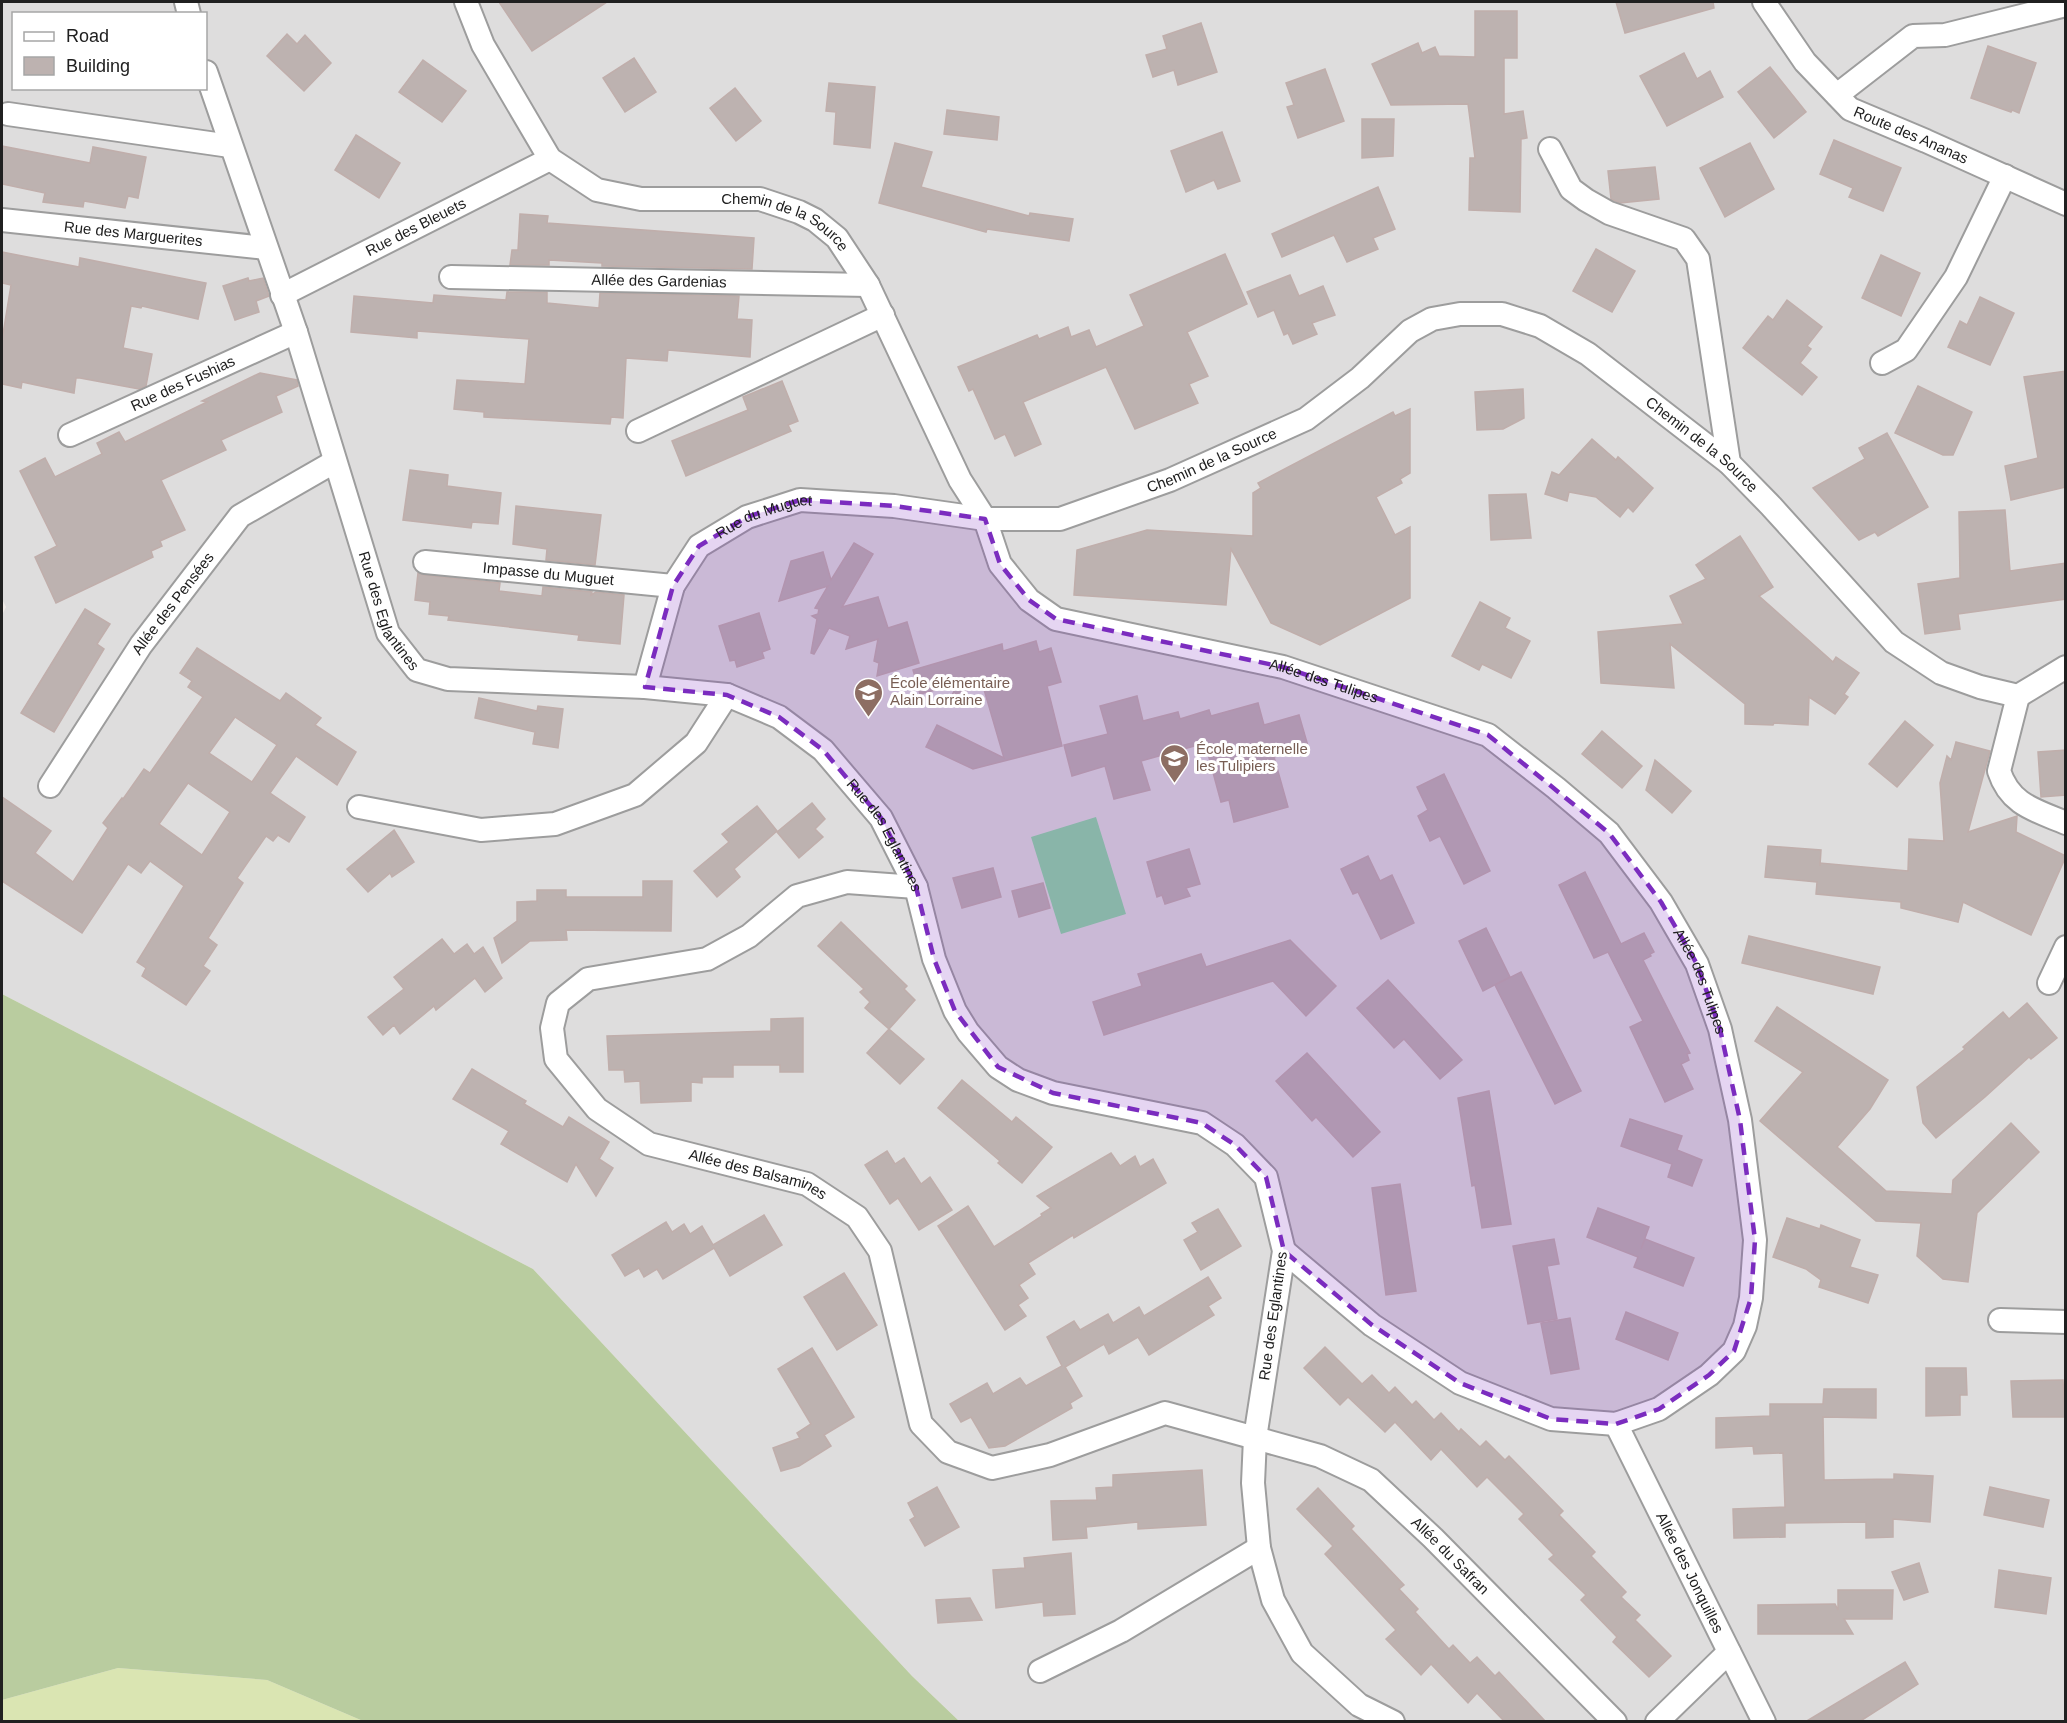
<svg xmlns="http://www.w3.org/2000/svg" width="2067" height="1723" viewBox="0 0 2067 1723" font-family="Helvetica,sans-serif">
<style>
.residential{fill:#dedddd;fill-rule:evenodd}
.grass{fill:#dae5b2}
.forest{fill:#b9cc9f}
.pitch{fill:#8cd8a4}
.building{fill:#bdb2b0;stroke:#c0aeab;stroke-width:1.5;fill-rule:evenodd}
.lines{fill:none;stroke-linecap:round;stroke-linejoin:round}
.minor-casing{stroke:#9d9d9d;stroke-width:26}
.minor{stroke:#fff;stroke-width:22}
.marked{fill:#7b2cbf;fill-opacity:0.2;stroke:#7b2cbf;stroke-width:4.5;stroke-dasharray:12 8;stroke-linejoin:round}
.labels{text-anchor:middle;stroke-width:6;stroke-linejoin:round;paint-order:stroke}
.street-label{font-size:15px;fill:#202020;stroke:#fff}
.education-label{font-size:15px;fill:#785e54;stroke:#fff;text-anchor:start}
</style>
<rect width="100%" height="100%" fill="#f0ebe7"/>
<!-- residential -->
<path class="residential" d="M2,2h2063v1719h-1106l-47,-45 -379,-407 -531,-275v-379l4,-8 -4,-8zM14,14h192v74h-192z"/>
<!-- grass -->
<polygon class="grass" points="118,1668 267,1680 363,1721 2,1722 2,1700"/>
<!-- forest -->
<polygon class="forest" points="2,994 533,1269 912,1676 959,1721 363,1721 267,1680 118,1668 2,1700"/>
<!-- pitch -->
<polygon class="pitch" points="1096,817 1126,914 1061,934 1031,837"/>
<!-- building -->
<g class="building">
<polygon points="499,2 607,2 532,51"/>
<polygon points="1616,2 1713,2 1714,8 1625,33"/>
<polygon points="1475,11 1517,11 1517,58 1504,58 1504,114 1523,111 1527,138 1521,139 1520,212 1469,210 1470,158 1475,158 1468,104 1391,105 1372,64 1418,43 1422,53 1435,47 1439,56 1475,57"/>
<polygon points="1201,23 1217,72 1178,85 1174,70 1153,77 1146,55 1167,49 1163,36"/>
<polygon points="287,34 297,44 305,35 331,63 304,91 267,56"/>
<polygon points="1988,46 2036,63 2019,113 2012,110 2011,112 1971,98"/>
<polygon points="1684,53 1697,79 1710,71 1723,97 1667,126 1640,76"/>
<polygon points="634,58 656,92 625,112 603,78"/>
<polygon points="423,60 466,91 442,122 399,92"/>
<polygon points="1770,67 1806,112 1774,138 1738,92"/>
<polygon points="1325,69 1344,121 1298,138 1287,107 1294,105 1286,83"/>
<polygon points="829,83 875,87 870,148 834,144 836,112 826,111"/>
<polygon points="735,88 761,121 736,141 710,108"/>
<polygon points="947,110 999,117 997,140 944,134"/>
<polygon points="1362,119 1394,119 1393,156 1362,158"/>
<polygon points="1222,132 1240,181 1218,189 1214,180 1186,192 1171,151"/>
<polygon points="356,135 400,163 379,198 335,170"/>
<polygon points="1834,140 1901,168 1883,211 1849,197 1853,188 1820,174"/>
<polygon points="895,143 932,152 921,187 1029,216 1030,213 1073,219 1069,241 987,229 986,232 879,203"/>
<polygon points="1750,143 1774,189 1725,217 1700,168"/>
<polygon points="2,146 90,163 93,147 146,157 138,198 128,196 125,208 84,201 83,207 43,202 45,193 2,184"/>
<polygon points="1655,167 1659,199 1620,203 1611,199 1608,171"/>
<polygon points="1378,187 1395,229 1373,238 1378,249 1347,262 1334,235 1282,257 1272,234"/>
<polygon points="520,214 548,216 547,223 754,238 752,269 602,266 602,263 549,260 549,265 510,265 512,250 518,250"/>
<polygon points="1596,249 1635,271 1612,312 1573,291"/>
<polygon points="2,252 79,267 80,258 206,283 198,319 142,306 141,308 131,306 123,348 152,354 146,386 139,389 80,378 76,378 74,393 22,382 21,388 2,384 2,340 11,285 2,283"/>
<polygon points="1225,254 1247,304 1187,332 1208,376 1189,384 1198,403 1135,429 1106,367 1023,402 1041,444 1015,456 1005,434 995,439 973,389 969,391 958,367 1037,335 1039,339 1068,327 1071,337 1089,330 1096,347 1144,326 1130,295"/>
<polygon points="1881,255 1920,273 1901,316 1862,298"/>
<polygon points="1290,275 1299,296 1323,286 1335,315 1312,323 1317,334 1293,344 1288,333 1284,335 1274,310 1258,317 1247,292"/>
<polygon points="248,278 249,281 263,278 269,296 256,301 259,312 235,320 223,286"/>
<polygon points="507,292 547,292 547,303 599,308 600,293 739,296 737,319 752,320 750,357 668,350 667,361 626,358 623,418 611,417 610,424 484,417 484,412 454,409 457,380 525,384 529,339 417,331 417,338 351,332 354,296 433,303 434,295 506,300"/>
<polygon points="1980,297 2014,313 1990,365 1948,347 1960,321 1967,325"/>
<polygon points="1787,300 1822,327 1807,346 1811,349 1800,363 1817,377 1802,395 1743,348 1768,316 1773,320"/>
<polygon points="2066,371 2066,487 2011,500 2005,466 2038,458 2024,377"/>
<polygon points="260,373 297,380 298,386 276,396 282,412 221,440 226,450 161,480 185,530 160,541 162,546 151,551 153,557 56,603 35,557 57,546 20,471 45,458 55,477 102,454 97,443 119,432 125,442 207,402 202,401"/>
<polygon points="782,381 798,421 788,425 791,431 686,476 672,441 748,410 743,397"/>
<polygon points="1918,386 1972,412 1953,455 1943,455 1895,433"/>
<polygon points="1523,389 1524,418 1503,429 1477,430 1475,392"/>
<polygon points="1410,409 1410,473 1400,479 1402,483 1376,497 1395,535 1410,527 1410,598 1320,645 1271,623 1231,549 1226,605 1074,595 1077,550 1147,530 1253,536 1253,493 1261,488 1258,483 1393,412 1395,416"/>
<polygon points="1887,433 1928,507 1878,536 1875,532 1859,540 1813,488 1865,459 1859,448"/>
<polygon points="1592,439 1616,460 1618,457 1653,488 1633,512 1628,507 1620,517 1596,497 1569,492 1567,501 1545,494 1552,472 1559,475"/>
<polygon points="410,470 448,475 447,486 501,493 498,524 472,522 471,528 403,520"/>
<polygon points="1526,494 1531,538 1491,540 1489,495"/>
<polygon points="516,506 601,515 595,565 546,560 547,549 513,544"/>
<polygon points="2005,510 2010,571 2066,563 2066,599 1958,614 1960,629 1925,634 1918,584 1960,578 1959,512"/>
<polygon points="1740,536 1773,587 1759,596 1833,662 1836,657 1859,673 1844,694 1848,697 1835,714 1809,697 1808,725 1774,723 1773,725 1745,724 1745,704 1670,644 1674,688 1601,683 1598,632 1683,624 1670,596 1706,579 1696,565"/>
<polygon points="854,543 873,554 842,607 878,597 888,628 907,622 919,663 877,676 879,663 874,661 878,639 846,649 850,636 829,628 814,654 811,653 817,619 812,616 818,614 819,609 815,608 828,586 779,601 791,561 823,552 831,580"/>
<polygon points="418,573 424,575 500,583 499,591 542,596 543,587 592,592 591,595 596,592 624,595 620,644 578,640 579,635 448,620 449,616 429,614 430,602 415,600"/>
<polygon points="1480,602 1510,618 1505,628 1530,641 1511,678 1482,664 1479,670 1452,656"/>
<polygon points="85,609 110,624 97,644 104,649 54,732 21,713"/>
<polygon points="759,613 770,649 762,652 764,658 737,667 735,660 730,661 719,626"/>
<polygon points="1036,641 1039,652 1051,648 1061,682 1047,686 1062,746 973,769 926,747 937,725 1004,758 983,686 952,695 958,684 920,694 913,670 1002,644 1003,651"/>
<path d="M197,648l83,53 6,-8 35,25 -6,7 41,27 -19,33 -41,-29 -26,37 35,24 -16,25 -11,-7 -5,6 -7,-5 -29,42 6,5 -35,55 9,7 -14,21 7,5 -24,34 -44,-29 4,-8 -9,-6 47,-76 -34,-25 -9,12 -13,-9 -46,69 -80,-52v-84l49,34 -16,22 38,29 35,-54 -5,-5 19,-25 1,1 21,-30 6,4 53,-76 -15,-10 4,-6 -12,-8zM235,717l42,28 -25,37 -43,-29zM188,783l42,29 -28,43 -43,-31z"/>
<polygon points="1137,696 1143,721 1178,712 1180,719 1209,710 1211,716 1258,703 1264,725 1299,715 1308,746 1274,757 1288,807 1234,822 1229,800 1221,802 1205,743 1141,761 1150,790 1114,799 1105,766 1072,776 1064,745 1108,734 1100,706"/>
<polygon points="479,698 537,711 538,706 563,709 558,748 533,744 535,732 475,718"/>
<polygon points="1905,721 1933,745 1897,787 1869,764"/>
<polygon points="1602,731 1642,766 1622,788 1582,754"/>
<polygon points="1956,742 1990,751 1968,832 2017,816 2016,832 2066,856 2031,935 1963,902 1958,922 1901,908 1901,902 1816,894 1817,882 1765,877 1768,846 1821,850 1820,866 1820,863 1908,871 1909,839 1944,841 1940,783 1947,756 1951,760"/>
<polygon points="2066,750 2066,795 2041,797 2038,752"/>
<polygon points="1655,760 1691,791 1672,813 1646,790"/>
<polygon points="1444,774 1490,871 1464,884 1440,836 1430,841 1418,816 1428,810 1417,787"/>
<polygon points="812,803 825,819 815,829 823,837 799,858 777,832"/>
<polygon points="757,806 777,831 734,869 740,877 717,897 694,871 729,842 722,834"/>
<polygon points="394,830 414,862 392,877 390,873 368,892 347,869"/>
<polygon points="1189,849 1200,884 1186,888 1190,896 1165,904 1162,895 1157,897 1147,862"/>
<polygon points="1368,856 1380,881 1392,875 1414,923 1381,939 1358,892 1353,894 1341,869"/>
<polygon points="993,868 1001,897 962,908 953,878"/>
<polygon points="1585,872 1621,944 1644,933 1654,952 1650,954 1651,956 1643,960 1690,1053 1687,1054 1689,1060 1681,1064 1693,1089 1665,1102 1630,1027 1643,1021 1608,952 1594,958 1559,885"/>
<polygon points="643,881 672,881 671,931 566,930 567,940 530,941 502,963 494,938 517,921 517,902 537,901 537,890 566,890 566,897 643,897"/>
<polygon points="1043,883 1050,908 1019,917 1012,891"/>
<polygon points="841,922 907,986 904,989 915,1000 889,1029 924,1059 900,1084 867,1053 889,1029 865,1008 870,1002 860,992 864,989 818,946"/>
<polygon points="1486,928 1510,977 1483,991 1459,941"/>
<polygon points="1749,936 1880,967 1873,994 1742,963"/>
<polygon points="442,939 454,954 467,944 474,954 483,947 502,978 485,992 475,978 436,1010 434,1006 400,1034 394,1025 383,1035 368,1017 404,989 394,977"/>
<polygon points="1290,940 1336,986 1306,1016 1273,981 1104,1035 1093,1002 1142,986 1138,974 1201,954 1206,967"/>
<polygon points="1521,972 1581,1091 1555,1104 1495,985"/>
<polygon points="1388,980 1462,1060 1440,1079 1404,1039 1394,1048 1357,1008"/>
<polygon points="2027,1003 2057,1038 2031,1059 2029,1057 1985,1097 1936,1138 1923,1123 1917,1087 1965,1049 1963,1047 2003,1012 2009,1019"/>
<polygon points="1777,1007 1888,1080 1870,1109 1837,1147 1886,1191 1952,1194 1953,1180 2011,1123 2039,1152 1977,1213 1968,1282 1943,1279 1917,1256 1921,1223 1876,1221 1760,1121 1803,1072 1755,1041"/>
<polygon points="803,1018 803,1072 780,1072 780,1065 733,1065 733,1077 702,1077 702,1083 691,1082 691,1101 641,1103 640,1081 625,1082 624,1070 609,1070 607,1036 771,1031 771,1019"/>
<polygon points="1307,1053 1380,1132 1353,1157 1316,1117 1312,1121 1276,1081"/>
<polygon points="472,1069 526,1101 524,1104 563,1127 569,1117 609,1142 599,1159 613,1168 596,1196 576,1164 567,1182 501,1144 509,1131 453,1099"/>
<polygon points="962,1080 1012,1122 1016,1117 1052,1147 1022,1183 998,1163 1000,1161 938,1108"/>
<polygon points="1489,1091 1511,1224 1482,1228 1475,1185 1472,1186 1458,1098"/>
<polygon points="1630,1119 1682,1136 1677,1150 1702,1160 1692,1186 1668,1177 1672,1164 1621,1146"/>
<polygon points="887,1151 895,1164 904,1158 921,1184 930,1177 952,1210 919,1230 898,1198 890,1204 865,1165"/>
<polygon points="1111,1153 1120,1166 1135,1156 1140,1167 1153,1159 1166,1183 1074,1238 1073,1235 1028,1263 1035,1274 1019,1285 1028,1298 1018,1305 1026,1316 1005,1330 938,1226 968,1206 994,1247 1042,1216 1041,1214 1051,1208 1037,1196"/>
<polygon points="1400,1184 1416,1291 1386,1295 1372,1188"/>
<polygon points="1598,1208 1649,1227 1641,1249 1645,1239 1694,1258 1683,1286 1634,1267 1638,1257 1587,1237"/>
<polygon points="1218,1209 1241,1246 1201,1270 1184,1240 1198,1232 1192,1223"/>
<polygon points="764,1215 782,1245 730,1276 714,1248 663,1279 657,1269 644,1277 639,1268 625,1276 612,1255 666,1222 672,1232 684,1224 690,1234 702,1226 713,1245"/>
<polygon points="1787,1218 1820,1229 1821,1225 1860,1240 1850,1267 1878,1275 1868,1303 1819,1287 1821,1280 1806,1269 1773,1257"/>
<polygon points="1554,1239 1559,1264 1547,1266 1557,1319 1528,1324 1513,1246"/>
<polygon points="844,1273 877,1325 837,1350 804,1297"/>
<polygon points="1208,1277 1221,1298 1208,1306 1214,1315 1149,1355 1138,1337 1109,1354 1104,1344 1065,1367 1082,1396 1070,1403 1072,1408 1005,1446 989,1448 971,1417 961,1422 950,1404 987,1383 993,1394 1020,1378 1026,1386 1062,1366 1047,1337 1074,1321 1080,1330 1108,1314 1113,1323 1139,1307 1144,1316"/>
<polygon points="1626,1312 1678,1333 1668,1360 1616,1339"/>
<polygon points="1570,1318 1579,1369 1551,1374 1541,1323"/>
<polygon points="1325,1347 1362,1384 1372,1375 1389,1393 1395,1387 1412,1405 1416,1401 1434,1420 1441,1413 1459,1432 1461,1429 1480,1447 1486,1441 1505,1460 1509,1456 1563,1511 1559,1515 1595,1552 1591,1556 1626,1592 1621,1597 1640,1615 1635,1620 1671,1656 1649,1677 1613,1642 1617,1637 1581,1600 1586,1595 1549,1559 1554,1555 1519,1519 1524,1514 1487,1477 1477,1487 1441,1449 1431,1460 1395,1422 1385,1432 1348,1397 1340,1405 1304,1368"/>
<polygon points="812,1348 854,1417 824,1435 831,1446 799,1466 781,1471 773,1448 800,1438 797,1433 811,1424 778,1369"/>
<polygon points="1926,1368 1966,1368 1967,1395 1960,1395 1960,1415 1926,1416"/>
<polygon points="2063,1380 2065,1417 2013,1417 2011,1381"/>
<polygon points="1824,1389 1876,1389 1876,1418 1823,1417 1824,1480 1894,1479 1894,1474 1933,1476 1930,1522 1893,1519 1893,1537 1866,1538 1866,1522 1785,1523 1785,1537 1734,1538 1733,1509 1785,1507 1783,1453 1754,1454 1753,1446 1716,1448 1716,1418 1770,1416 1770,1404 1823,1404"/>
<polygon points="1202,1470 1206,1525 1138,1529 1138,1522 1086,1527 1087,1538 1053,1540 1051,1501 1097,1500 1096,1488 1113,1487 1113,1475"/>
<polygon points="937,1487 959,1527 925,1546 910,1520 915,1517 908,1503"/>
<polygon points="1990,1487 2049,1500 2043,1527 1984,1515"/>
<polygon points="1318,1488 1354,1526 1351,1529 1404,1585 1399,1589 1418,1609 1415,1612 1449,1649 1453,1645 1470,1663 1477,1657 1495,1676 1499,1672 1546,1722 1505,1722 1477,1693 1468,1703 1431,1664 1421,1675 1386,1639 1396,1630 1325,1554 1333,1546 1297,1509"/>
<polygon points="1071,1553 1075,1614 1044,1616 1043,1602 996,1608 993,1570 1025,1568 1024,1558"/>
<polygon points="1919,1563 1928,1592 1904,1600 1892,1572"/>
<polygon points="1999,1570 2051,1578 2046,1614 1995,1607"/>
<polygon points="1838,1590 1893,1590 1892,1619 1844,1619 1853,1634 1758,1634 1758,1605 1835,1604 1838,1610"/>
<polygon points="970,1598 982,1620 938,1623 936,1600"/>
<polygon points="1905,1662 1918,1684 1859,1722 1805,1722"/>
</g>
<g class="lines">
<defs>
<g id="minor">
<polyline points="186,2 189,14"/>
<path id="s1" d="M466,2l17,43 67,114 47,31 44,9h119l39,13 16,8 22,18 31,47 92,195 25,39 15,45 29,36 27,19 227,48 205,68 68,53 53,45 52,69 36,62 23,65 20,91 15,120 -4,58 -6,28 -11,25 -25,24 -50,34 -43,15 -65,-5 -91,-36 -88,-58 -88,-74"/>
<path id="s2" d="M1764,2l41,60 45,47 76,32 140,63"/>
<path id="s3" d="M206,72l90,260 92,301 29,37 31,9 197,8 82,8 52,22 44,33 58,68 35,69 18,72 21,52 13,21 30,35 20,13 35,13 149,30 33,22 31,32 18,74 -29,187 -2,45 6,65 14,52 29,53 57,52 34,17"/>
<polyline points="1837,95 1913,36 1945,35 2066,5"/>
<polyline points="8,114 230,146"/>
<polyline points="1550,149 1571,189 1586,200 1609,213 1684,239 1698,259 1729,463"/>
<path id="s4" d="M2,220l264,28"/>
<path id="s5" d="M451,277l417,8"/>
<path id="s6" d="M282,295l268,-136"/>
<polyline points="1882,363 1906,350 1956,277 2005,176"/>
<polyline points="638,431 883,315"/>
<path id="s7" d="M70,435l226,-103"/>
<path id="s8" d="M425,562l248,24"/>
<path id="s9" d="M645,687l28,-101 26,-40 48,-29 53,-17 94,6 91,13h75l110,-39 136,-61 54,-41 50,-47 22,-12 28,-5h42l38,12 48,28 141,109 42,43 123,136 47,31 39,14 38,9 48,-29"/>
<path d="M2018,696l-19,75c11,34 36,39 67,52"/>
<path id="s10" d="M50,786l91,-141 99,-129 94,-54"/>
<polyline points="359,807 481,830 555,824 635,795 696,743 727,695"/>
<path id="s11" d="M916,887l-69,-5 -50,14 -48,40 -42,23 -119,20 -30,24 -6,25 4,31 41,50 52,35 158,40 50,33 23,34 41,173 27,28 44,16 58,-13 115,-42 155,43 51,24 62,58 182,184"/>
<polyline points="2049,983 2066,947"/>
<polyline points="2000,1320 2066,1322"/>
<path id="s12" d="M1616,1424l148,298"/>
<polyline points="1040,1671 1121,1631 1259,1548"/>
<polyline points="1657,1722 1729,1652"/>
</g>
</defs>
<!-- minor casing -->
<use href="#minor" class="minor-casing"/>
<!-- minor -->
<use href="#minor" class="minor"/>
</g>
<!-- marked area -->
<path class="marked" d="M800,500l94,6 91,13 15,45 29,36 27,19 227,48 205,68 121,98 52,69 36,62 23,65 20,91 15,120 -4,58 -17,53 -25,24 -50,34 -43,15 -65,-5 -91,-36 -88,-58 -88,-74 -18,-74 -31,-32 -33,-22 -149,-30 -55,-26 -43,-56 -21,-52 -18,-72 -35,-69 -58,-68 -44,-33 -52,-22 -82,-8 28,-101 26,-40 48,-29z"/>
<!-- icons -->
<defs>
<symbol id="school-pin" viewBox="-11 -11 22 30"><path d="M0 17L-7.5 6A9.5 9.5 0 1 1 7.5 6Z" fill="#8d6e63" stroke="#fff"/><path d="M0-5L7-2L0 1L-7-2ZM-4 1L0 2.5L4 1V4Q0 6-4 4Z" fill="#fff"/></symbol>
</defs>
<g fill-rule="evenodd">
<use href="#school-pin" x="852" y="676" width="33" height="45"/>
<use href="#school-pin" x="1158" y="742" width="33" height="45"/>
</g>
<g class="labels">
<!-- street labels -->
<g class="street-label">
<text dy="5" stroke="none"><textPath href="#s2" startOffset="204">Route des Ananas</textPath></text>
<text dy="5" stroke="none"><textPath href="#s6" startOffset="150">Rue des Bleuets</textPath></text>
<text dy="5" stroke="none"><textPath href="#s1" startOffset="430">Chemin de la Source</textPath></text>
<text dy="5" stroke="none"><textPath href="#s4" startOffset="132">Rue des Marguerites</textPath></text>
<text dy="5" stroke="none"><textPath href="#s5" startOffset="208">Allée des Gardenias</textPath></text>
<text dy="5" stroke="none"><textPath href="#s7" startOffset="124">Rue des Fushias</textPath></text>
<text dy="5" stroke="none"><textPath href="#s9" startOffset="1264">Chemin de la Source</textPath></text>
<text dy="5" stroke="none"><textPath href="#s9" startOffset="688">Chemin de la Source</textPath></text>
<text dy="5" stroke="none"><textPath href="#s9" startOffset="225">Rue du Muguet</textPath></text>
<text dy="5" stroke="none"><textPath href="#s8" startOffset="124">Impasse du Muguet</textPath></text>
<text dy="5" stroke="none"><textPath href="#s10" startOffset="220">Allée des Pensées</textPath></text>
<text dy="5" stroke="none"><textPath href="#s3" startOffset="570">Rue des Eglantines</textPath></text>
<text dy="5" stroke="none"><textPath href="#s1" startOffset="1206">Allée des Tulipes</textPath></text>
<text dy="5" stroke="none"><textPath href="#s3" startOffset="1166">Rue des Eglantines</textPath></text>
<text dy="5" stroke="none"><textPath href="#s1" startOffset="1710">Allée des Tulipes</textPath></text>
<text dy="5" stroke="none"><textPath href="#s11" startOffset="688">Allée des Balsamines</textPath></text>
<text transform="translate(1273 1316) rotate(-82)" y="5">Rue des Eglantines</text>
<text dy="5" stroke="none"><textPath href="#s11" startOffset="1611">Allée du Safran</textPath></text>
<text dy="5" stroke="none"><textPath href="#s12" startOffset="166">Allée des Jonquilles</textPath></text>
</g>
<!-- education labels -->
<g class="education-label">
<text x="890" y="688">École élémentaire<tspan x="890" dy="17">Alain Lorraine</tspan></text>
<text x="1196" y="754">École maternelle<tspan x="1196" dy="17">les Tulipiers</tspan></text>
</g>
</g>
<!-- border -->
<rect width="2067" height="1723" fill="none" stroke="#202020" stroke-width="6"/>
<!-- legend -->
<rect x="12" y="12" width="195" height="78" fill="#ffffff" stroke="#a6a6a6" stroke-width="1.5"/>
<rect x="24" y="32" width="30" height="9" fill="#ffffff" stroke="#a6a6a6" stroke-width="1.5"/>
<text x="66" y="42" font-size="18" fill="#202020">Road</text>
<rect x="24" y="57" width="30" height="18" fill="#bdb2b0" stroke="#a6a6a6" stroke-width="1.5"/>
<text x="66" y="72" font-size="18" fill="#202020">Building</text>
</svg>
